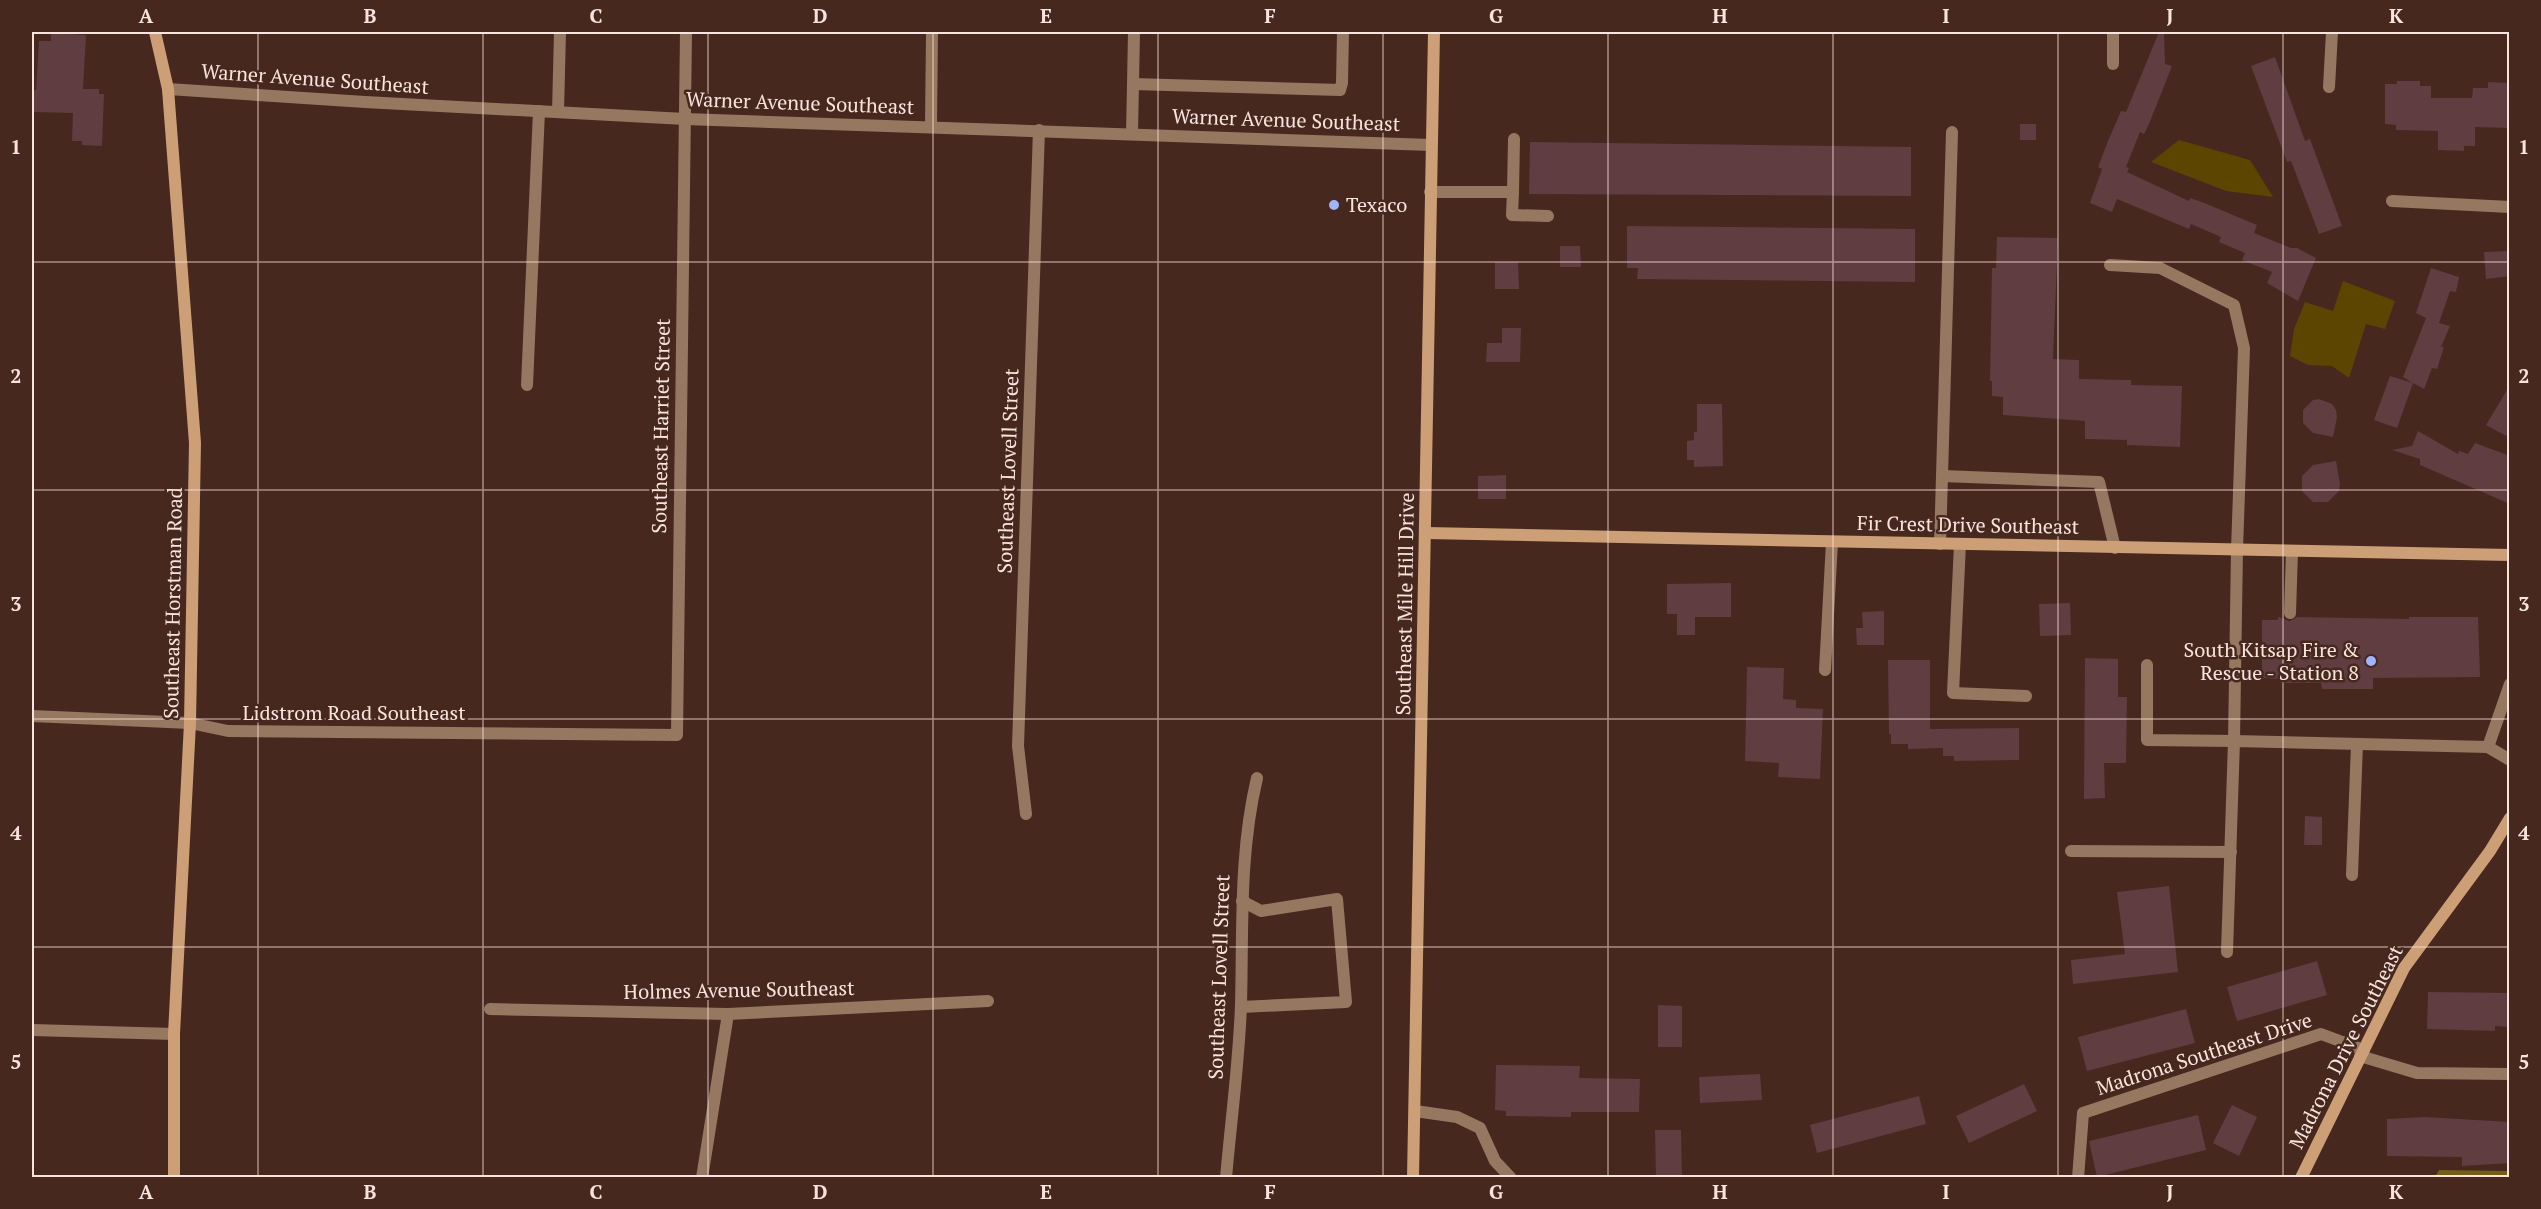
<svg xmlns="http://www.w3.org/2000/svg" width="2541" height="1209" viewBox="0 0 2541 1209" font-family="'PT Serif',serif">
<style>
.green{fill:#5c4500}
.forest{fill:#765d16}
.building{fill:#5f3d41}
.lines{fill:none;stroke-linecap:round;stroke-linejoin:round}
.lane{stroke:#95785f;stroke-width:12}
.street{stroke:#95785f;stroke-width:12}
.secondary{stroke:#cd9f77;stroke-width:12}
.grid{fill:none;stroke:#f8e3dd;stroke-width:1.5;stroke-opacity:0.55}
.poi-dot{fill:#a0b3fd;stroke:#46281f;stroke-width:2}
.labels{text-anchor:middle;stroke-width:5;stroke-linejoin:round;paint-order:stroke}
.street-label{font-size:20px;fill:#f8e3dd;stroke:#46281f}
.poi-label{font-size:20px;fill:#f8e3dd;stroke:#46281f;text-anchor:start}
.neatline{fill:none;stroke:#f8e3dd;stroke-width:2}
.grid-label{font-size:20px;text-anchor:middle;font-weight:bold;fill:#f8e3dd}
</style>
<rect width="100%" height="100%" fill="#46281f"/>
<!-- green -->
<g class="green">
<polygon points="2179,140 2250,160 2273,197 2226,191 2151,162"/>
<polygon points="2343,281 2395,301 2385,329 2366,324 2349,378 2332,366 2308,365 2290,356 2294,329 2305,302 2333,311"/>
</g>
<!-- forest -->
<polygon class="forest" points="2439,1170 2509,1171 2509,1177 2435,1177"/>
<!-- building -->
<g class="building">
<polygon points="2159,32 2164,32 2165,64 2172,66 2149,124 2144,134 2140,132 2126,167 2129,168 2127,172 2189,201 2190,198 2202,202 2257,225 2254,233 2291,248 2297,248 2316,258 2298,301 2267,283 2272,272 2242,260 2245,253 2219,242 2221,237 2191,224 2189,229 2117,199 2112,212 2090,203 2102,169 2098,167 2108,141 2121,111 2126,112"/>
<polygon points="51,33 86,35 83,89 99,89 99,94 104,94 102,146 82,145 82,141 72,141 73,113 32,112 32,90 36,90 39,41 51,41"/>
<polygon points="2275,57 2305,141 2310,139 2342,226 2319,234 2291,161 2287,162 2251,66"/>
<polygon points="2397,81 2420,81 2420,86 2431,86 2431,98 2472,98 2473,88 2488,88 2488,82 2510,83 2510,128 2475,127 2475,146 2464,146 2464,151 2438,150 2438,131 2396,130 2396,125 2385,124 2385,84 2397,84"/>
<rect x="2020" y="124" width="16" height="16"/>
<polygon points="1530,142 1911,147 1911,196 1529,194"/>
<polygon points="1627,226 1915,229 1915,282 1637,279 1638,268 1627,268"/>
<polygon points="1997,237 2058,238 2053,359 2079,360 2079,379 2131,380 2131,385 2182,386 2180,447 2127,445 2127,440 2085,439 2085,421 2003,415 2003,397 1992,396 1992,381 1990,381 1992,268 1996,268"/>
<polygon points="1560,246 1580,246 1581,267 1560,267"/>
<polygon points="2510,251 2510,276 2486,279 2484,252"/>
<polygon points="1495,262 1518,262 1519,289 1495,289"/>
<polygon points="2431,268 2459,277 2456,292 2450,291 2439,323 2450,326 2441,347 2444,347 2437,369 2432,368 2424,389 2413,383 2397,428 2374,420 2390,376 2413,383 2403,377 2426,318 2416,313"/>
<polygon points="1502,328 1521,328 1520,362 1486,362 1487,343 1502,343"/>
<polygon points="2510,385 2510,438 2486,425"/>
<polygon points="2319,399 2332,404 2336,410 2337,417 2333,437 2313,433 2303,423 2303,410 2313,400"/>
<polygon points="1697,404 1722,404 1723,466 1694,467 1694,460 1687,460 1687,441 1694,440 1694,432 1697,432"/>
<polygon points="2418,431 2458,454 2459,451 2468,454 2475,443 2510,456 2510,504 2420,465 2420,459 2392,450 2412,446"/>
<polygon points="2336,461 2340,484 2339,491 2328,502 2313,502 2302,491 2302,476 2313,465"/>
<polygon points="1506,475 1506,499 1478,499 1478,476"/>
<polygon points="1731,583 1731,617 1695,617 1695,635 1677,635 1677,614 1667,614 1667,584"/>
<polygon points="2070,603 2071,635 2040,636 2039,604"/>
<polygon points="1884,611 1884,645 1857,645 1856,628 1863,628 1862,612"/>
<polygon points="2278,617 2290,621 2297,617 2409,619 2409,617 2478,617 2480,677 2373,678 2373,689 2322,689 2321,683 2281,683 2281,679 2262,678 2262,620 2278,620"/>
<polygon points="2085,658 2118,659 2118,697 2127,697 2126,763 2104,763 2105,798 2084,799"/>
<polygon points="1888,660 1930,660 1930,729 2019,728 2019,760 1954,761 1954,756 1943,756 1943,748 1908,749 1908,744 1891,744 1891,734 1889,734"/>
<polygon points="1747,667 1784,668 1783,699 1796,700 1796,708 1823,709 1820,779 1778,777 1779,763 1745,761"/>
<polygon points="2305,816 2322,817 2322,845 2304,845"/>
<polygon points="2169,886 2178,972 2073,984 2071,960 2125,954 2117,892"/>
<polygon points="2317,961 2327,995 2237,1021 2227,987"/>
<polygon points="2428,992 2510,993 2510,1027 2495,1026 2495,1031 2427,1029"/>
<polygon points="1658,1005 1682,1006 1682,1047 1658,1047"/>
<polygon points="2186,1009 2195,1043 2087,1071 2078,1037"/>
<polygon points="1496,1065 1580,1066 1579,1078 1640,1079 1639,1112 1571,1112 1571,1117 1506,1116 1506,1111 1495,1110"/>
<polygon points="1760,1074 1762,1100 1700,1103 1699,1077"/>
<polygon points="2024,1084 2037,1111 1969,1143 1956,1116"/>
<polygon points="1919,1096 1926,1124 1817,1153 1810,1125"/>
<polygon points="2232,1105 2257,1117 2239,1156 2213,1143"/>
<polygon points="2198,1115 2206,1150 2097,1177 2089,1141"/>
<polygon points="2425,1117 2510,1122 2510,1163 2462,1166 2462,1157 2387,1156 2387,1119"/>
<polygon points="1655,1130 1681,1130 1682,1178 1656,1178"/>
</g>
<g class="lines">
<!-- lane -->
<g class="lane">
<polyline points="1133,84 1134,32"/>
<polyline points="1952,132 1942,476 2099,482 2115,548"/>
<polyline points="1132,133 1133,84 1340,90 1342,83 1343,32"/>
<polyline points="1430,192 1513,192 1514,139"/>
<polyline points="1513,192 1512,215 1548,216"/>
<polyline points="527,385 539,111"/>
<polyline points="1940,544 1942,476"/>
<polyline points="1960,544 1953,693 2026,696"/>
<polyline points="2290,613 2292,551"/>
<polyline points="2147,665 2147,740 2234,741 2237,550"/>
<polyline points="1825,670 1832,542"/>
<polyline points="2488,747 2510,760"/>
<polyline points="2071,851 2231,852"/>
<polyline points="2352,875 2357,744"/>
<polyline points="2227,952 2234,741 2488,747 2510,684"/>
<polyline points="1241,1007 1346,1002 1337,899 1261,911 1242,901"/>
<polyline points="32,1030 174,1034"/>
<polyline points="1415,1111 1457,1117 1480,1128 1495,1161 1511,1178"/>
<polyline points="2078,1178 2083,1113 2321,1034 2364,1050"/>
</g>
<!-- street -->
<g class="street">
<polyline points="2113,64 2113,32"/>
<polyline points="2329,87 2332,32"/>
<polyline points="168,89 365,102 685,119 1431,145"/>
<polyline points="558,112 560,32"/>
<polyline points="931,126 932,32"/>
<polyline points="2392,201 2510,207"/>
<polyline points="2110,265 2160,268 2234,305 2244,348 2237,550"/>
<polyline points="32,716 190,723 228,731 677,735 686,32"/>
<polyline points="1026,814 1018,746 1039,130"/>
<polyline points="490,1009 728,1014 988,1001"/>
<polyline points="2360,1056 2417,1073 2510,1074"/>
<polyline points="702,1178 728,1014"/>
<path d="M1226,1178c5,-58 13,-116 15,-173 2,-77 -2,-151 16,-227"/>
</g>
<!-- secondary -->
<g class="secondary">
<polyline points="155,32 168,89 195,443 190,723 174,1034 174,1178"/>
<polyline points="1426,533 2510,555"/>
<polyline points="1413,1178 1434,32"/>
<polyline points="2301,1178 2404,968 2490,851 2510,818"/>
</g>
</g>
<!-- grid -->
<path class="grid" d="M258,32v1146M483,32v1146M708,32v1146M933,32v1146M1158,32v1146M1383,32v1146M1608,32v1146M1833,32v1146M2058,32v1146M2283,32v1146M32,262h2478M32,490h2478M32,719h2478M32,947h2478"/>
<!-- markers -->
<g class="poi-dot">
<circle cx="1334" cy="205" r="6"/>
<circle cx="2371" cy="661" r="6"/>
</g>
<g class="labels">
<!-- street labels -->
<g class="street-label">
<text transform="translate(315 79) rotate(4)" y="7">Warner Avenue Southeast</text>
<text transform="translate(800 103) rotate(2)" y="7">Warner Avenue Southeast</text>
<text transform="translate(1286 120) rotate(2)" y="7">Warner Avenue Southeast</text>
<text transform="translate(661 426) rotate(-89)" y="7">Southeast Harriet Street</text>
<text transform="translate(1008 471) rotate(-88)" y="7">Southeast Lovell Street</text>
<text transform="translate(1968 525) rotate(1)" y="7">Fir Crest Drive Southeast</text>
<text transform="translate(173 603) rotate(-89)" y="7">Southeast Horstman Road</text>
<text transform="translate(1405 604) rotate(-89)" y="7">Southeast Mile Hill Drive</text>
<text x="354" y="720">Lidstrom Road Southeast</text>
<text transform="translate(1219 977) rotate(-88)" y="7">Southeast Lovell Street</text>
<text transform="translate(739 990) rotate(-1)" y="7">Holmes Avenue Southeast</text>
<text transform="translate(2346 1047) rotate(-63)" y="7">Madrona Drive Southeast</text>
<text transform="translate(2204 1054) rotate(-18)" y="7">Madrona Southeast Drive</text>
</g>
<!-- poi labels -->
<g class="poi-label">
<text x="1346" y="212">Texaco</text>
<text x="2359" y="657" text-anchor="end">South Kitsap Fire &amp;<tspan x="2359" dy="23">Rescue - Station 8</tspan></text>
</g>
</g>
<!-- border -->
<rect width="2541" height="1209" fill="none" stroke="#46281f" stroke-width="66"/>
<rect x="33" y="33" width="2475" height="1143" class="neatline"/>
<g class="grid-label">
<text x="146" y="23">A</text>
<text x="370" y="23">B</text>
<text x="596" y="23">C</text>
<text x="820" y="23">D</text>
<text x="1046" y="23">E</text>
<text x="1270" y="23">F</text>
<text x="1496" y="23">G</text>
<text x="1720" y="23">H</text>
<text x="1946" y="23">I</text>
<text x="2170" y="23">J</text>
<text x="2396" y="23">K</text>
<text x="16" y="154">1</text>
<text x="2524" y="154">1</text>
<text x="16" y="383">2</text>
<text x="2524" y="383">2</text>
<text x="16" y="611">3</text>
<text x="2524" y="611">3</text>
<text x="16" y="840">4</text>
<text x="2524" y="840">4</text>
<text x="16" y="1069">5</text>
<text x="2524" y="1069">5</text>
<text x="146" y="1199">A</text>
<text x="370" y="1199">B</text>
<text x="596" y="1199">C</text>
<text x="820" y="1199">D</text>
<text x="1046" y="1199">E</text>
<text x="1270" y="1199">F</text>
<text x="1496" y="1199">G</text>
<text x="1720" y="1199">H</text>
<text x="1946" y="1199">I</text>
<text x="2170" y="1199">J</text>
<text x="2396" y="1199">K</text>
</g>
</svg>
